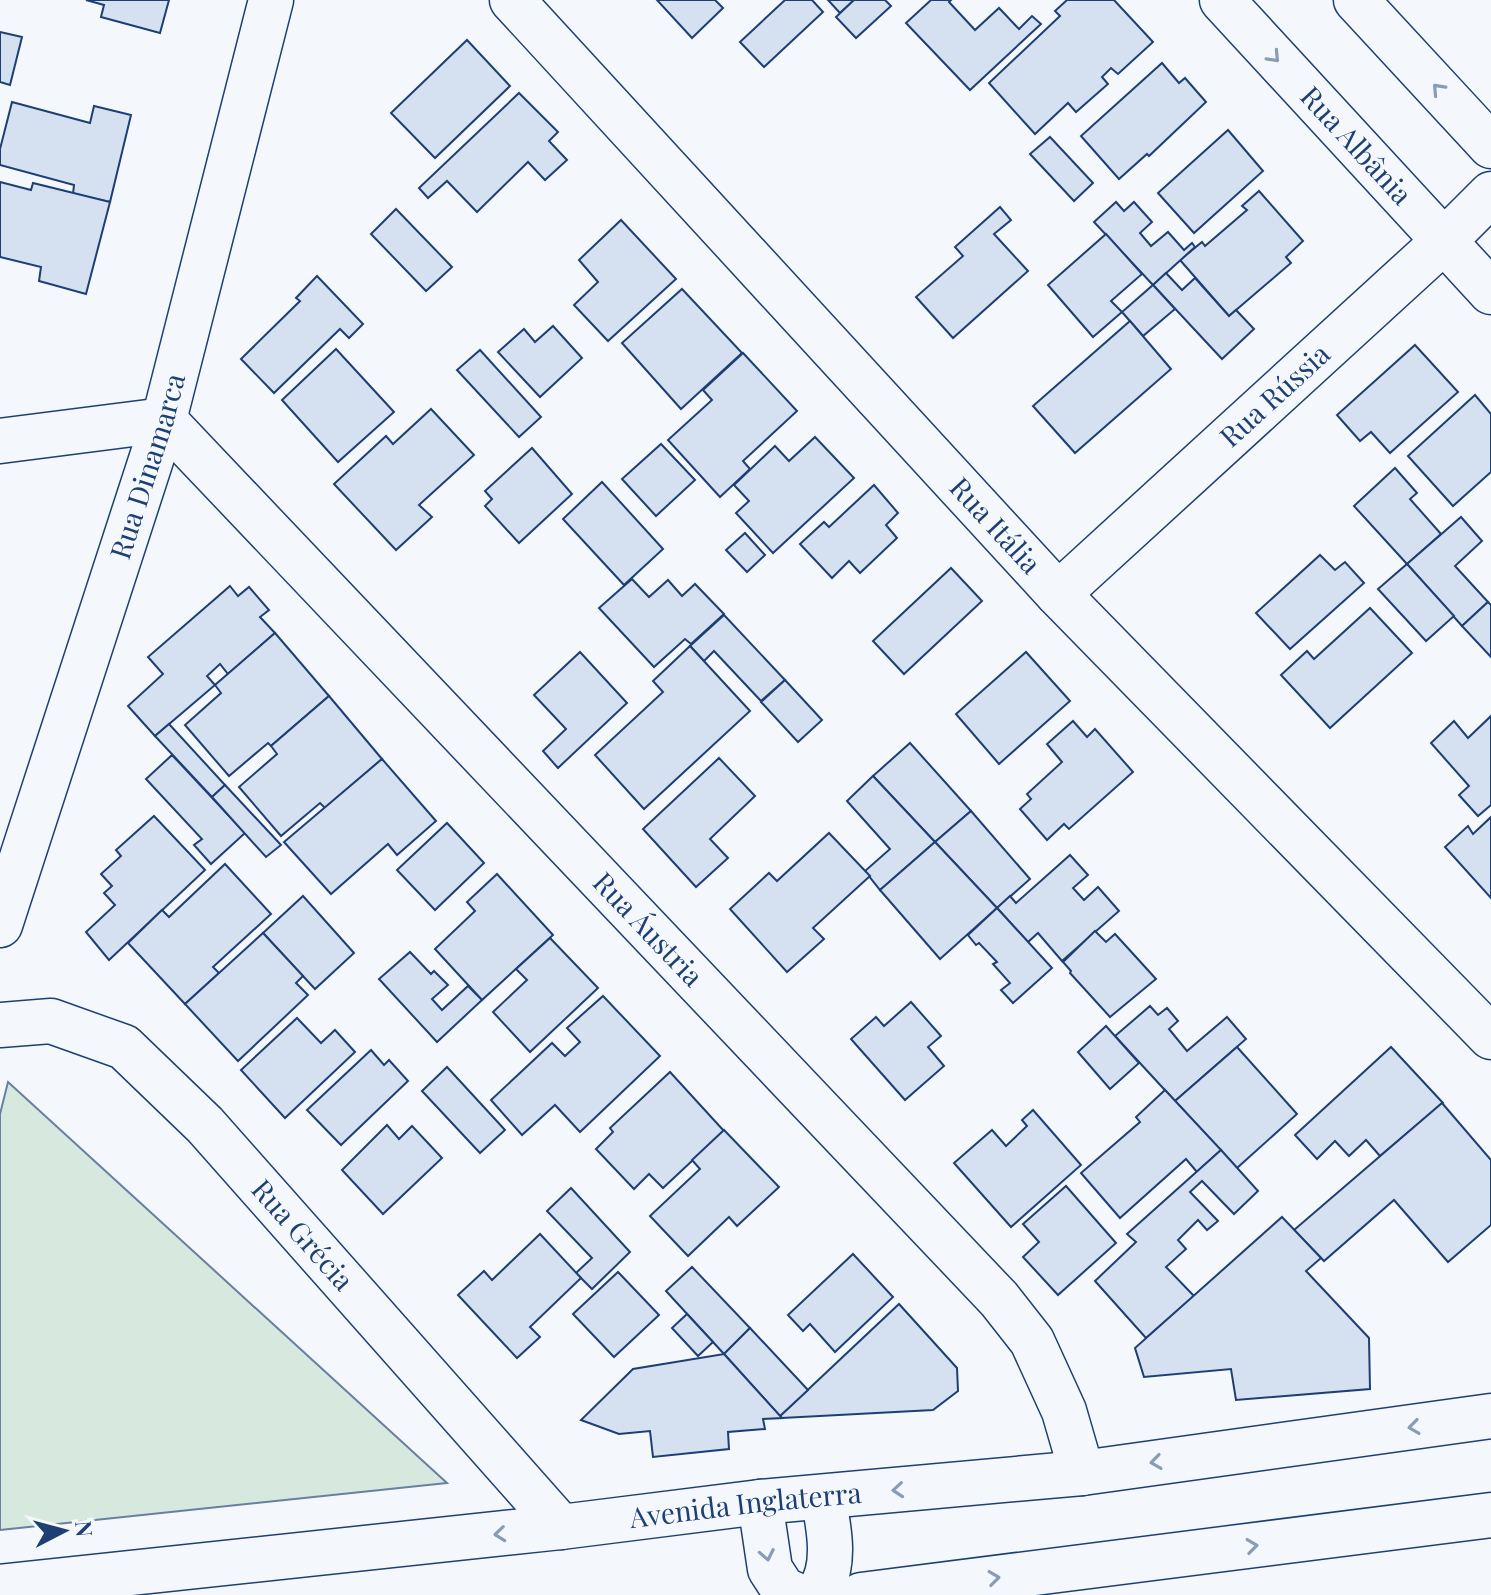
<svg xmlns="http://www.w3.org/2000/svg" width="1491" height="1595" viewBox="0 0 1491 1595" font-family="'Playfair Display',serif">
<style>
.green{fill:#d7e8df;stroke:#687fa3;stroke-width:2}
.building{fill:#d5e0f0;stroke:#1d3f73;stroke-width:2}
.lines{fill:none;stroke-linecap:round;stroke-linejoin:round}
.street-casing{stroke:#1d3f73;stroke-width:47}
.secondary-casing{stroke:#1d3f73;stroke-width:47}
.primary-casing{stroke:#1d3f73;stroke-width:47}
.street{stroke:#f4f7fb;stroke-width:44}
.secondary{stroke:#f4f7fb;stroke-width:44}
.primary{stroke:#f4f7fb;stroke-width:44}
.oneway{stroke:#889bb7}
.labels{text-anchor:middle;stroke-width:6;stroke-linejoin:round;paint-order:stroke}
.street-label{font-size:28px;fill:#1d3f73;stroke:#f4f7fb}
</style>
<rect width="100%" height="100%" fill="#f4f7fb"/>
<!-- green -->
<polygon class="green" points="8,1082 447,1483 0,1530 0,1114"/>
<!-- building -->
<g class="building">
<polygon points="86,0 169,0 160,33 101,17 104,5"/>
<polygon points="657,0 715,0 723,8 692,38"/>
<polygon points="785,0 812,0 823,12 764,67 740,42"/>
<polygon points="828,0 854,0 840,13"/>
<polygon points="854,0 885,0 891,6 856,38 836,17"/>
<polygon points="931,0 951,0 949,2 975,30 999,8 1019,29 1032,16 1041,24 970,90 906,23"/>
<polygon points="1067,0 1114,0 1153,42 1118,74 1111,68 1102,77 1108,84 1076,112 1068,103 1035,134 989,83 1060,16 1055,11"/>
<polygon points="0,32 22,37 10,85 0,82"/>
<polygon points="467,40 510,86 435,158 391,113"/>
<polygon points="1162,63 1179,83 1185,78 1206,102 1149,156 1147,154 1119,179 1081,136"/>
<polygon points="519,93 558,132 549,141 567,160 545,180 528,162 477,212 447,181 428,198 419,188"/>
<polygon points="12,102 90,123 94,106 131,115 110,202 73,194 74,185 0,165 0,149"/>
<polygon points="1228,130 1263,171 1194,233 1158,193"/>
<polygon points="1050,137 1093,183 1074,201 1030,154"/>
<polygon points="0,182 31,190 33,183 110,202 86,294 39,281 41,267 0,257"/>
<polygon points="1259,191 1303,241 1286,257 1291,263 1229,316 1180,260 1202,242 1205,246 1247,210 1242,206"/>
<polygon points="1116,202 1124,211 1134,202 1152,222 1140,233 1151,246 1168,232 1184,250 1192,243 1195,247 1153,285 1094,222"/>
<polygon points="1000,207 1011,220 994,234 1028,271 953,338 916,297 963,256 955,247"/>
<polygon points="396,209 452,267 426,291 371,234"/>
<polygon points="621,220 676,279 608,341 574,305 598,282 579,260"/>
<polygon points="1106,234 1142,274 1111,301 1122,312 1093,337 1048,285"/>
<polygon points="1166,273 1182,290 1195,278 1229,316 1236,310 1254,329 1222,359 1153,285"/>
<polygon points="317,276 363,324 349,338 340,329 274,393 241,359 300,301 296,298"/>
<polygon points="1153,285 1175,309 1143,336 1122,312"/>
<polygon points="682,289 742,353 681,409 622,343"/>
<polygon points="1130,321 1171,369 1075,453 1033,406"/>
<polygon points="553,326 582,358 540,397 498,352 524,329 535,342"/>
<polygon points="1415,345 1458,392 1390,453 1371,432 1360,441 1337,415"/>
<polygon points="336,349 394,412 338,462 282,400"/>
<polygon points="480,350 541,417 519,437 457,370"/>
<polygon points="743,353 797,411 743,461 750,469 720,497 668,440 712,400 703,390"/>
<polygon points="1475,395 1491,414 1491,472 1453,506 1408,456"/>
<polygon points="431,409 474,455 419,505 432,517 396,550 334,484 386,436 393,444"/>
<polygon points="815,437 854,478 773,553 736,513 749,501 734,485 775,446 789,461"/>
<polygon points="661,444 695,480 656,516 622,479"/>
<polygon points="532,448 572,494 519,543 485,506 492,499 485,491"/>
<polygon points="1395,468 1417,493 1410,499 1441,534 1407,564 1354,506"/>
<polygon points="602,482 663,549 624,585 563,519"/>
<polygon points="874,485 898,513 886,525 897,538 860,573 849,561 832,578 800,544 824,522 829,527"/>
<polygon points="1461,517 1482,541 1455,566 1488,602 1462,626 1407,564"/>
<polygon points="745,533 765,555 747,572 726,550"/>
<polygon points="1320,555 1335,570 1345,562 1364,583 1290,649 1256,613"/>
<polygon points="1407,564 1454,616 1426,641 1378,589"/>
<polygon points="951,568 982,601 904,674 873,641"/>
<polygon points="632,579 649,597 668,580 682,596 695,584 724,614 691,644 685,639 654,667 599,608"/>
<polygon points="230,586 238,596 249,587 269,610 260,617 275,633 228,674 220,664 207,676 215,685 155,736 128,706 163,674 148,657"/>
<polygon points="1488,602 1491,605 1491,657 1462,626"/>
<polygon points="1370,608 1412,653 1330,728 1281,675 1307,651 1314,659"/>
<polygon points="724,615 785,680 761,701 714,651 704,661 690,646"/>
<polygon points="275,633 329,696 271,746 268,743 229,776 185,725 221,693 215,685"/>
<polygon points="690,646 750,711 644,809 595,755 663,692 653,681"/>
<polygon points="580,652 627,703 558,768 543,751 566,729 534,695"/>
<polygon points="1026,652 1070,701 999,764 956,714"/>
<polygon points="785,680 822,720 798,742 761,702"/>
<polygon points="329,696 382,759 325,808 320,803 281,836 239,787 277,754 271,746"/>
<polygon points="1491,716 1491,805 1478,816 1459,795 1469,786 1431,743 1454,721 1468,738"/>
<polygon points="1073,721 1087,737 1095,729 1133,772 1069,829 1064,824 1047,840 1020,809 1031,799 1027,794 1062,762 1047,744"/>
<polygon points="169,724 225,785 212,797 155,736"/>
<polygon points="910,743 971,811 935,842 873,776"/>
<polygon points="172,755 245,833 211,864 194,845 202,839 146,779"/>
<polygon points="719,758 755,796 710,839 728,858 696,887 643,829"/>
<polygon points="382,759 436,821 397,855 388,844 331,894 284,842"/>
<polygon points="873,776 935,842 880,890 865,871 890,849 847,801"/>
<polygon points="225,785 281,845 266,857 212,797"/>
<polygon points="971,811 1030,879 997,908 935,842"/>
<polygon points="154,816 205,870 109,960 86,932 115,905 104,893 112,886 101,874 121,856 116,850"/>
<polygon points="1491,817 1491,898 1445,847 1468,826 1473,834"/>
<polygon points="447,823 484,863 435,910 397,870"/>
<polygon points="829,833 870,876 813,928 824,939 787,972 730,909 769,873 777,881"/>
<polygon points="935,842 997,908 940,959 880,890"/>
<polygon points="1070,855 1088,875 1073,888 1084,900 1098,887 1119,911 1062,961 1038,933 1028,942 997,908 1010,896 1016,903"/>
<polygon points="225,864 271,914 213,967 219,973 185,1004 128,943 162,910 169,917"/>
<polygon points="497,874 553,935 482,1000 435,949 475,911 467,902"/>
<polygon points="303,896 354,953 315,989 263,933"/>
<polygon points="997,908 1052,968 1013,1003 1001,990 1010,983 993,964 997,962 979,943 976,945 968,935"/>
<polygon points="1095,931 1106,942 1115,934 1156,979 1110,1017 1070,973 1071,971 1063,962"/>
<polygon points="263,933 303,976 296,983 308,995 238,1061 185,1004"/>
<polygon points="550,938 598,988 530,1052 493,1012 527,980 516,969"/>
<polygon points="410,952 431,974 434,971 448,985 432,999 442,1010 468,986 482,1000 437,1042 379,979"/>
<polygon points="603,996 660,1056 580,1132 555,1105 522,1135 491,1100 552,1043 565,1056 580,1042 567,1028"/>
<polygon points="911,1002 941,1036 928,1047 944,1066 905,1100 851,1039 876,1017 884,1026"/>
<polygon points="1150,1006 1158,1015 1167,1008 1178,1021 1169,1029 1187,1051 1227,1017 1246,1039 1175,1101 1115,1036"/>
<polygon points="297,1018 321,1043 335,1030 355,1052 285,1118 241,1070"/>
<polygon points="1106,1026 1139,1063 1110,1089 1078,1052"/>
<polygon points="1237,1047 1297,1114 1237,1168 1175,1101"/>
<polygon points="1391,1047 1443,1103 1380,1156 1366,1140 1349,1156 1335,1141 1317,1159 1295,1135"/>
<polygon points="371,1050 384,1065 389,1060 408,1081 341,1145 307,1110"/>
<polygon points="447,1067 505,1130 480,1153 422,1091"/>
<polygon points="670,1072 724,1131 663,1188 649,1174 634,1189 596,1149 613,1132 610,1128"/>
<polygon points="1165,1090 1221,1150 1197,1172 1186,1159 1120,1218 1081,1173 1140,1122 1136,1117"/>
<polygon points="1442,1103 1491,1160 1491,1225 1448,1262 1394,1200 1324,1261 1294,1230"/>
<polygon points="1033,1110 1081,1165 1011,1227 954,1163 992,1130 1006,1146 1027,1126 1022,1120"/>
<polygon points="387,1125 399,1139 412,1126 442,1158 383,1214 342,1170"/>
<polygon points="724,1130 779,1187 737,1226 729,1217 688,1256 650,1216 700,1169 692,1160"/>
<polygon points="1221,1150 1258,1191 1234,1214 1202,1181 1190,1192 1218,1221 1207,1230 1198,1220 1178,1240 1186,1249 1166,1267 1194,1296 1146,1338 1095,1281 1136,1242 1127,1234"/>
<polygon points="1066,1186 1116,1243 1058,1295 1023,1257 1039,1242 1023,1224"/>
<polygon points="571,1188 630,1252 592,1289 576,1273 592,1258 547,1211"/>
<polygon points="1282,1217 1321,1258 1306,1271 1369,1338 1370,1389 1236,1400 1231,1369 1144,1377 1135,1348"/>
<polygon points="540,1234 581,1278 530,1327 540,1337 517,1358 458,1295 484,1271 492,1280"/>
<polygon points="853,1254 893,1297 835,1352 810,1324 803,1331 788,1315"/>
<polygon points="692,1267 750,1328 724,1354 666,1291"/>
<polygon points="618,1272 659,1315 614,1357 573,1314"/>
<polygon points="899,1304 957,1368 958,1391 933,1410 782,1418 780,1416"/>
<polygon points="687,1314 713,1342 698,1356 672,1328"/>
<polygon points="750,1328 808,1390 780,1416 724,1354"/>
<polygon points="724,1354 782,1418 763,1419 765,1429 728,1432 729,1449 653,1457 650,1431 619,1434 581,1420 633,1369"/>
</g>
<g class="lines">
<defs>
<g id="street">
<path id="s1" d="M512,0l546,594 433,443"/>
<path id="s2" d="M0,441l164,-21 835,879 33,42 32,70 18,62"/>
<path id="s3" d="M1058,594l386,-353 47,-47"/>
<path id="s4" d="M0,925l164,-505 107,-420"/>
<path id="s5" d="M0,1025l51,-4 73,26 81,78 356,402"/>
<polyline points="760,1502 770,1569 783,1589 796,1595"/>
<path d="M816,1595c22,-25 13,-68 7,-98"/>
</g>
<g id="secondary">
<path id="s6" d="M0,1587l561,-60 199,-25 322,-29 409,-57"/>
<polyline points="861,1595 1491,1515"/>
</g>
<g id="primary">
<path id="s7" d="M1222,0l269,292"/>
<polyline points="1356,0 1491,146"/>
</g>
</defs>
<!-- street casing -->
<use href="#street" class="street-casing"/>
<!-- secondary casing -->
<use href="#secondary" class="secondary-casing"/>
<!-- primary casing -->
<use href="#primary" class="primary-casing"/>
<!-- street -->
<use href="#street" class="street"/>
<!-- secondary -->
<use href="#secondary" class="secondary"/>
<!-- primary -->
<use href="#primary" class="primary"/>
</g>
<!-- one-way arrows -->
<defs><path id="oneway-chevron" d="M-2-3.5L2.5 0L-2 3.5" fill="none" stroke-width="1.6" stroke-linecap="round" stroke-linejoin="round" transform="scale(2)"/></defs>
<g class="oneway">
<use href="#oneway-chevron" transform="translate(1274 57) rotate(47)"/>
<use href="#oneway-chevron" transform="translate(1438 89) rotate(-133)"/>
<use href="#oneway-chevron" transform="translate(1414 1427) rotate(172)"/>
<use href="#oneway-chevron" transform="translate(1156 1462) rotate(172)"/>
<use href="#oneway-chevron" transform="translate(898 1490) rotate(175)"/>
<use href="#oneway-chevron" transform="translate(500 1534) rotate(174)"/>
<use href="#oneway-chevron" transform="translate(1252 1546) rotate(-7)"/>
<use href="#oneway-chevron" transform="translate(767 1555) rotate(79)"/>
<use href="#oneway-chevron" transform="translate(994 1578) rotate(-7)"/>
</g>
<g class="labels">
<!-- street labels -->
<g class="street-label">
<text dy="10" stroke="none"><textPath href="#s7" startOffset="198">Rua Albânia</textPath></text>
<text dy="10" stroke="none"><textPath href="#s3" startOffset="294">Rua Rússia</textPath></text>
<text dy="10" stroke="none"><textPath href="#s4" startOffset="482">Rua Dinamarca</textPath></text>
<text dy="10" stroke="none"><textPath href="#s1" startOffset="714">Rua Itália</textPath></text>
<text dy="10" stroke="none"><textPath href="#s2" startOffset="868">Rua Áustria</textPath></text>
<text dy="10" stroke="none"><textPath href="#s5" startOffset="388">Rua Grécia</textPath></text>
<text dy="10" stroke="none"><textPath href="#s6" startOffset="750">Avenida Inglaterra</textPath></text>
</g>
</g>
<!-- north arrow -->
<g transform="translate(64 1531) rotate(84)" stroke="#f4f7fb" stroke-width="6" paint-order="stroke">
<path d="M0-6L14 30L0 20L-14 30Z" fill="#1d3f73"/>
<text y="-12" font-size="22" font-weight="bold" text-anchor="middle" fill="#1d3f73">N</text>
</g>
</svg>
